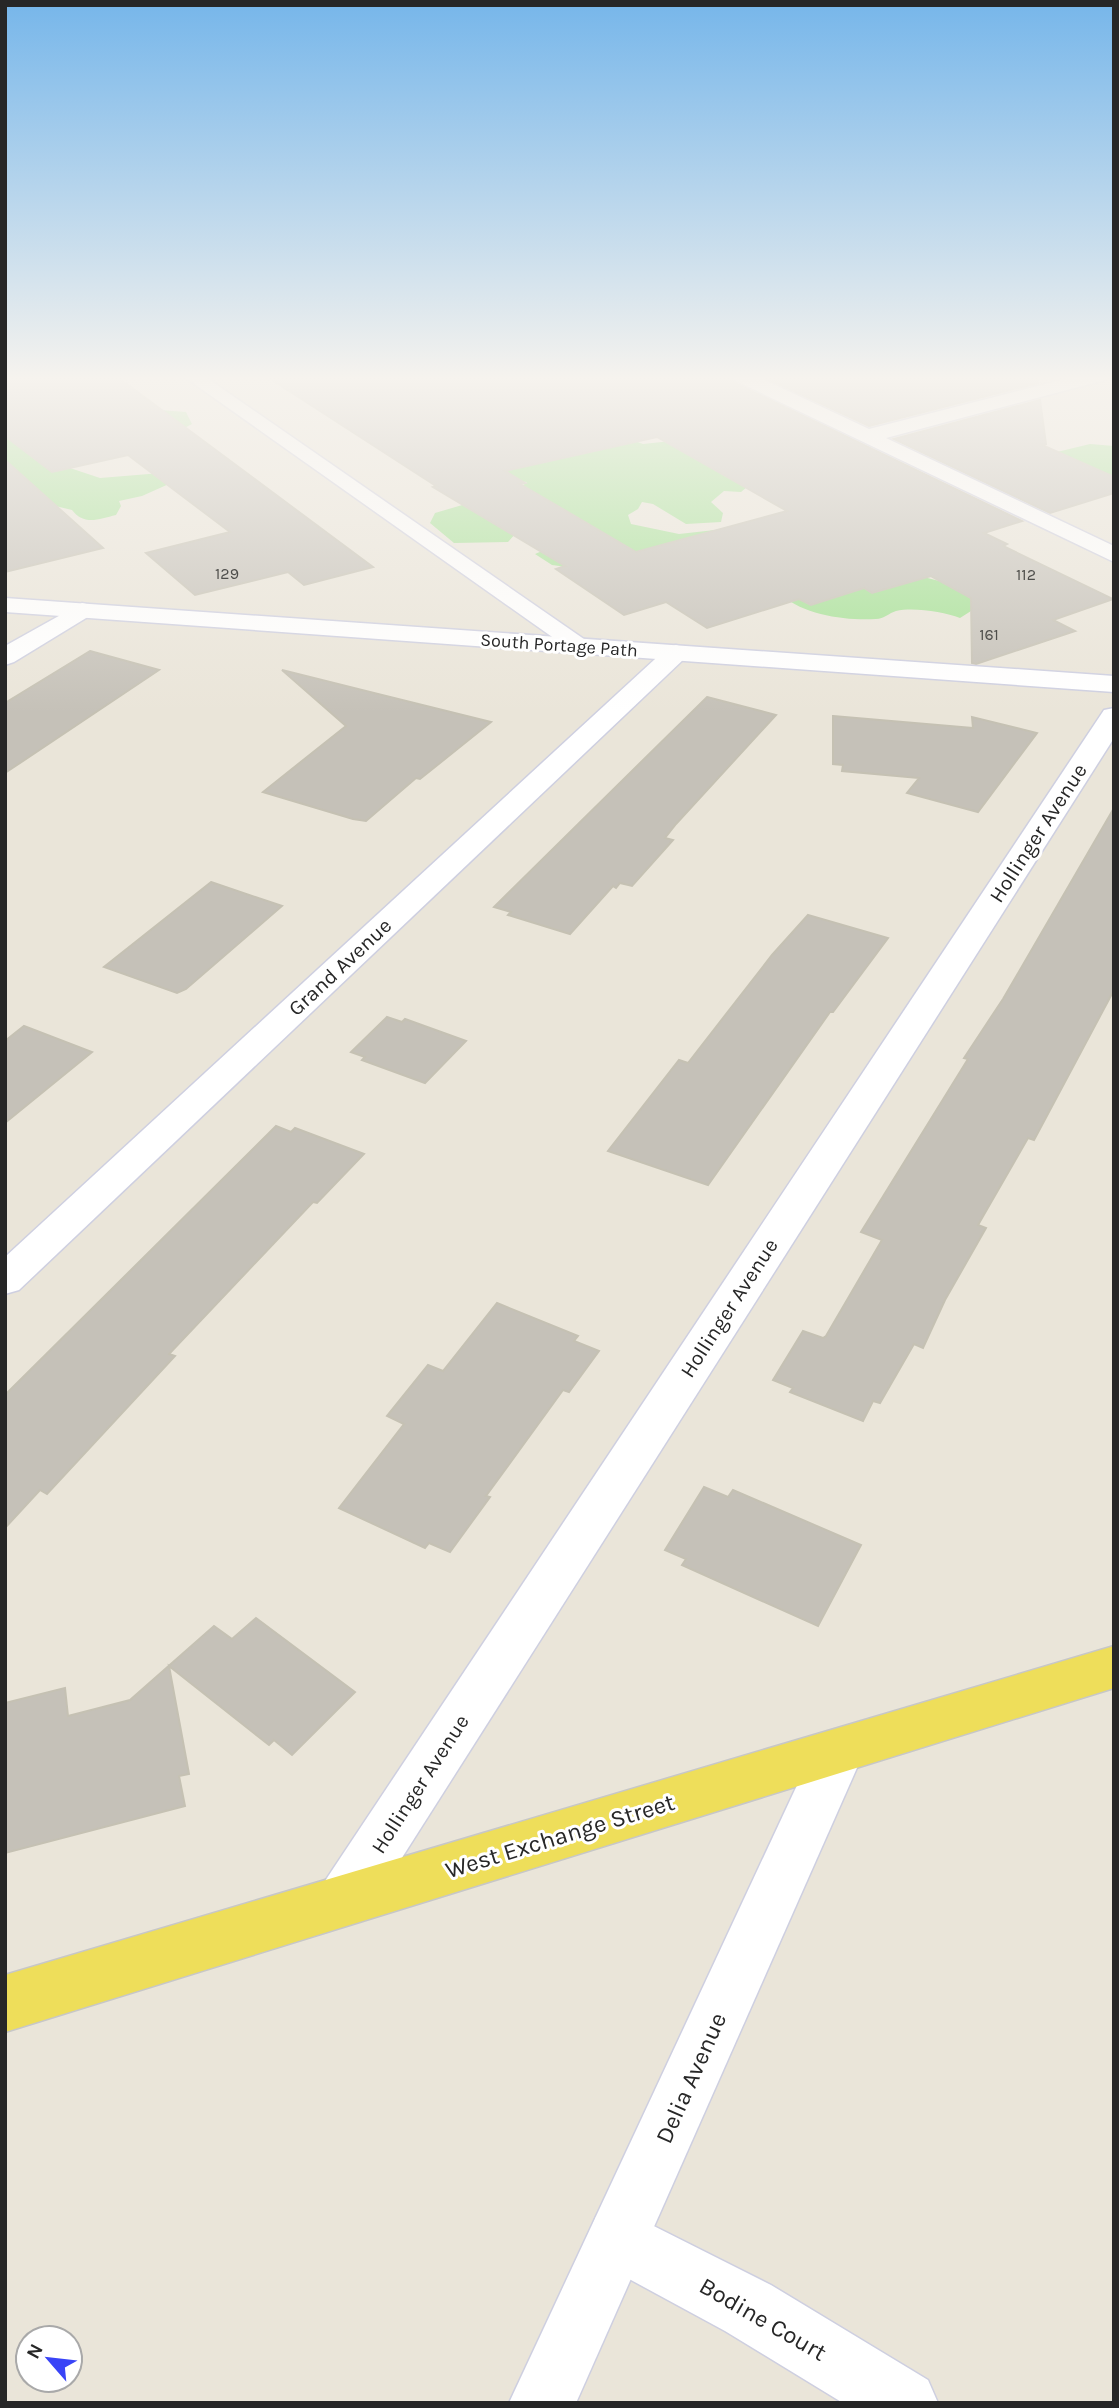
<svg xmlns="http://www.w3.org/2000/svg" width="1119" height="2408" viewBox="0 0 1119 2408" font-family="Karla,sans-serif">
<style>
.green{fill:#a5e195}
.building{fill:#c5c1b8;stroke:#c5c1b3;stroke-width:2;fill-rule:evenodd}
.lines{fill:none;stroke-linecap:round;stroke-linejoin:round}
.minor-casing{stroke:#cecfe0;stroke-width:3}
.tertiary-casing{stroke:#cecfe0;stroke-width:3}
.secondary-casing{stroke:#cecfe0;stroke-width:3}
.primary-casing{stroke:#c7c7c7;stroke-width:3}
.minor{fill:#fff;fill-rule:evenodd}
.tertiary{fill:#fff;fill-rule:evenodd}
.secondary{fill:#fff;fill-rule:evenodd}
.primary{fill:#eede5a;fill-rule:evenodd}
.labels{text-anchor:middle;stroke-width:6;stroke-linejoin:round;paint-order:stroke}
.far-number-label{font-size:16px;fill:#4e4e4b}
.far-street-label{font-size:18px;fill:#272727;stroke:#fff}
.street-label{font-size:21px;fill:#272727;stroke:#fff}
.near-street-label{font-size:24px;fill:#272727;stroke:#fff}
</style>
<rect width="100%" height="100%" fill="#eae5d9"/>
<!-- green -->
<g class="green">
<path d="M5,382l141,27 40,3 6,12 -15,8 -113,34 36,12 61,-5 19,6 -38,17 -23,5 2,5 -5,9c-17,4 -32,11 -44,-5l-67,-16z"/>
<path d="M690,439l63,43 -12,10 -17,-1 -13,11 12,11 -2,9 -35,2 -33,-20 -11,-2 -4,7 -10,6 3,9 48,10 54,-6 214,55 40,6 -16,22 -11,7c-16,-6 -46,-11 -64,-7 -7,2 -12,8 -20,8 -28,2 -72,-4 -93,-23l-231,-31 -17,-11 14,-6 -33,-15 -8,9 -54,1 -24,-20 5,-10 85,-25 7,-6 -24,-2 -31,-9 160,-31 11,4z"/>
<polygon points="1090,444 1114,446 1114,475 1097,478 1057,452"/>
</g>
<!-- building -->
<g class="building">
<polygon points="5,376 116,376 373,567 304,585 288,572 195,595 146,553 230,532 128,455 52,472 5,436"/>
<path d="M266,376h462l5,6 289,139 -38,12 23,11 -4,2 110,53 -60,21 22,11 -99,33 -4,-1 -1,-65 -40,-22 -59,17 -8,-5 -53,17 -12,-6 -92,29 -41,-26 -42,13 -68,-46 9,-3 -132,-79 3,-1zM657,437l130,74 -151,41 -116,-68 5,-1 -20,-12z"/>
<polygon points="761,376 1037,376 1038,383 869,426"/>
<polygon points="1040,400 1046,444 1042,445 1114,477 1114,493 1050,513 894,439"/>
<polygon points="5,460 103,548 5,572"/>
<polygon points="90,651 159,670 5,773 5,703"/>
<polygon points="282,670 374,693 491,722 420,779 416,778 366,821 353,819 263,792 346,726"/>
<polygon points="707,697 776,715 676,824 665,838 673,840 632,886 620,883 616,888 613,886 570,934 508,915 511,912 494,907"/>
<polygon points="833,716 973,728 972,717 1037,733 978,812 907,793 919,778 842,771 843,765 833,764"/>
<polygon points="1114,808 1114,990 1034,1140 1028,1138 978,1225 986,1228 945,1300 923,1348 914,1344 880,1403 873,1401 863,1421 790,1392 793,1388 773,1380 803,1331 823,1338 826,1336 882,1240 861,1232 968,1059 964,1058 1003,999"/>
<polygon points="211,882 282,906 186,989 177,993 104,967"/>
<polygon points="808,915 888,938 833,1012 830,1012 708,1185 608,1151 679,1060 688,1063 772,955"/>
<polygon points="387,1017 402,1022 405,1019 466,1041 425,1083 362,1060 365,1057 351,1052"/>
<polygon points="24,1026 92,1052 5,1123 5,1041"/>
<polygon points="276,1126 291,1132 295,1128 364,1154 317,1203 313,1202 169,1354 175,1356 47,1494 40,1490 5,1528 5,1395"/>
<polygon points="497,1303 578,1336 574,1341 599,1351 569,1392 563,1390 486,1496 490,1497 450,1552 429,1543 425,1548 339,1508 404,1424 387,1416 428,1365 443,1371"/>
<polygon points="704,1487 728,1497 733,1490 861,1545 818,1626 682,1565 686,1559 665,1550"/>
<polygon points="256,1618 355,1692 292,1755 274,1740 269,1745 169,1666 189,1774 179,1776 185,1806 5,1853 5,1703 65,1688 68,1716 130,1700 214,1626 232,1639"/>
</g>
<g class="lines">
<defs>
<g id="minor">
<polygon points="183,376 204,376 594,646 590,651 572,651"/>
<polygon points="731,376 756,376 869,429 1077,376 1107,376 1105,380 886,438 1114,546 1114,562 734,380"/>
<polygon points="82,603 91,605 94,610 91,615 14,662 5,665 5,646"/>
<polygon points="676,645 685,648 689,653 685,658 19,1290 5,1294 5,1257 667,648"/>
<polygon points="1114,708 1114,738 363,1919 344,1926 325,1919 317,1900 325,1881 1100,716 1104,710"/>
<polygon points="618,2208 771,2285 928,2380 938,2403 843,2403 725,2331 596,2261 587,2239 596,2217"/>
</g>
<polygon id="tertiary" points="838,1729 856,1736 864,1752 576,2403 509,2403 820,1736"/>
<polygon id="secondary" points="5,598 1114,676 1114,692 5,612"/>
<polygon id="primary" points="1114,1646 1114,1688 5,2032 5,1975"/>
</defs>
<!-- minor casing -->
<use href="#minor" class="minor-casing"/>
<!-- tertiary casing -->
<use href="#tertiary" class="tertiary-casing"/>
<!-- secondary casing -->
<use href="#secondary" class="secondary-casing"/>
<!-- primary casing -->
<use href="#primary" class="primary-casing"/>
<!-- minor -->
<use href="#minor" class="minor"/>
<!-- tertiary -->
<use href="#tertiary" class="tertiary"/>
<!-- secondary -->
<use href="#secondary" class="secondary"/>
<!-- primary -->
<use href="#primary" class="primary"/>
</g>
<!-- sky -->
<linearGradient id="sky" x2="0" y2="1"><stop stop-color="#76b6ea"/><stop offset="0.53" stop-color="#f6f3ee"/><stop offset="1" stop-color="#f6f3ee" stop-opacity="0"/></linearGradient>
<rect width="1119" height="713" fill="url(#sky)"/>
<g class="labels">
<!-- far-number labels -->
<g class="far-number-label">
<text x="227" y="579">129</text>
<text x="1026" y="580">112</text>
<text x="989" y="640">161</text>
</g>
<!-- far-street labels -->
<g class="far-street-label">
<text transform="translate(559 645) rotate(4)" y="6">South Portage Path</text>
</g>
<!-- street labels -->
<g class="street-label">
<text transform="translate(1038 833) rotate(-57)" y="7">Hollinger Avenue</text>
<text transform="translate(340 967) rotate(-43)" y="7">Grand Avenue</text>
<text transform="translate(729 1308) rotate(-57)" y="7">Hollinger Avenue</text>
<text transform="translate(420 1784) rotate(-57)" y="7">Hollinger Avenue</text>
</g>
<!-- near-street labels -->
<g class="near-street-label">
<text transform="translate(560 1836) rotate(-17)" y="8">West Exchange Street</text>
<text transform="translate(691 2078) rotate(-66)" y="8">Delia Avenue</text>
<text transform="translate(763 2319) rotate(30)" y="8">Bodine Court</text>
</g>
</g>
<!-- border -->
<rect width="1119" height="2408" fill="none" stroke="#272727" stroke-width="14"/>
<!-- north arrow -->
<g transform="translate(49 2359) rotate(298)"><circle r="33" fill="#ffffff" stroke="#a9a9a9" stroke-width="2"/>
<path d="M0-5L12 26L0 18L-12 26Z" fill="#3944f7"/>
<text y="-10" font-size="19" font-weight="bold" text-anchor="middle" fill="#272727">N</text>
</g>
</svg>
